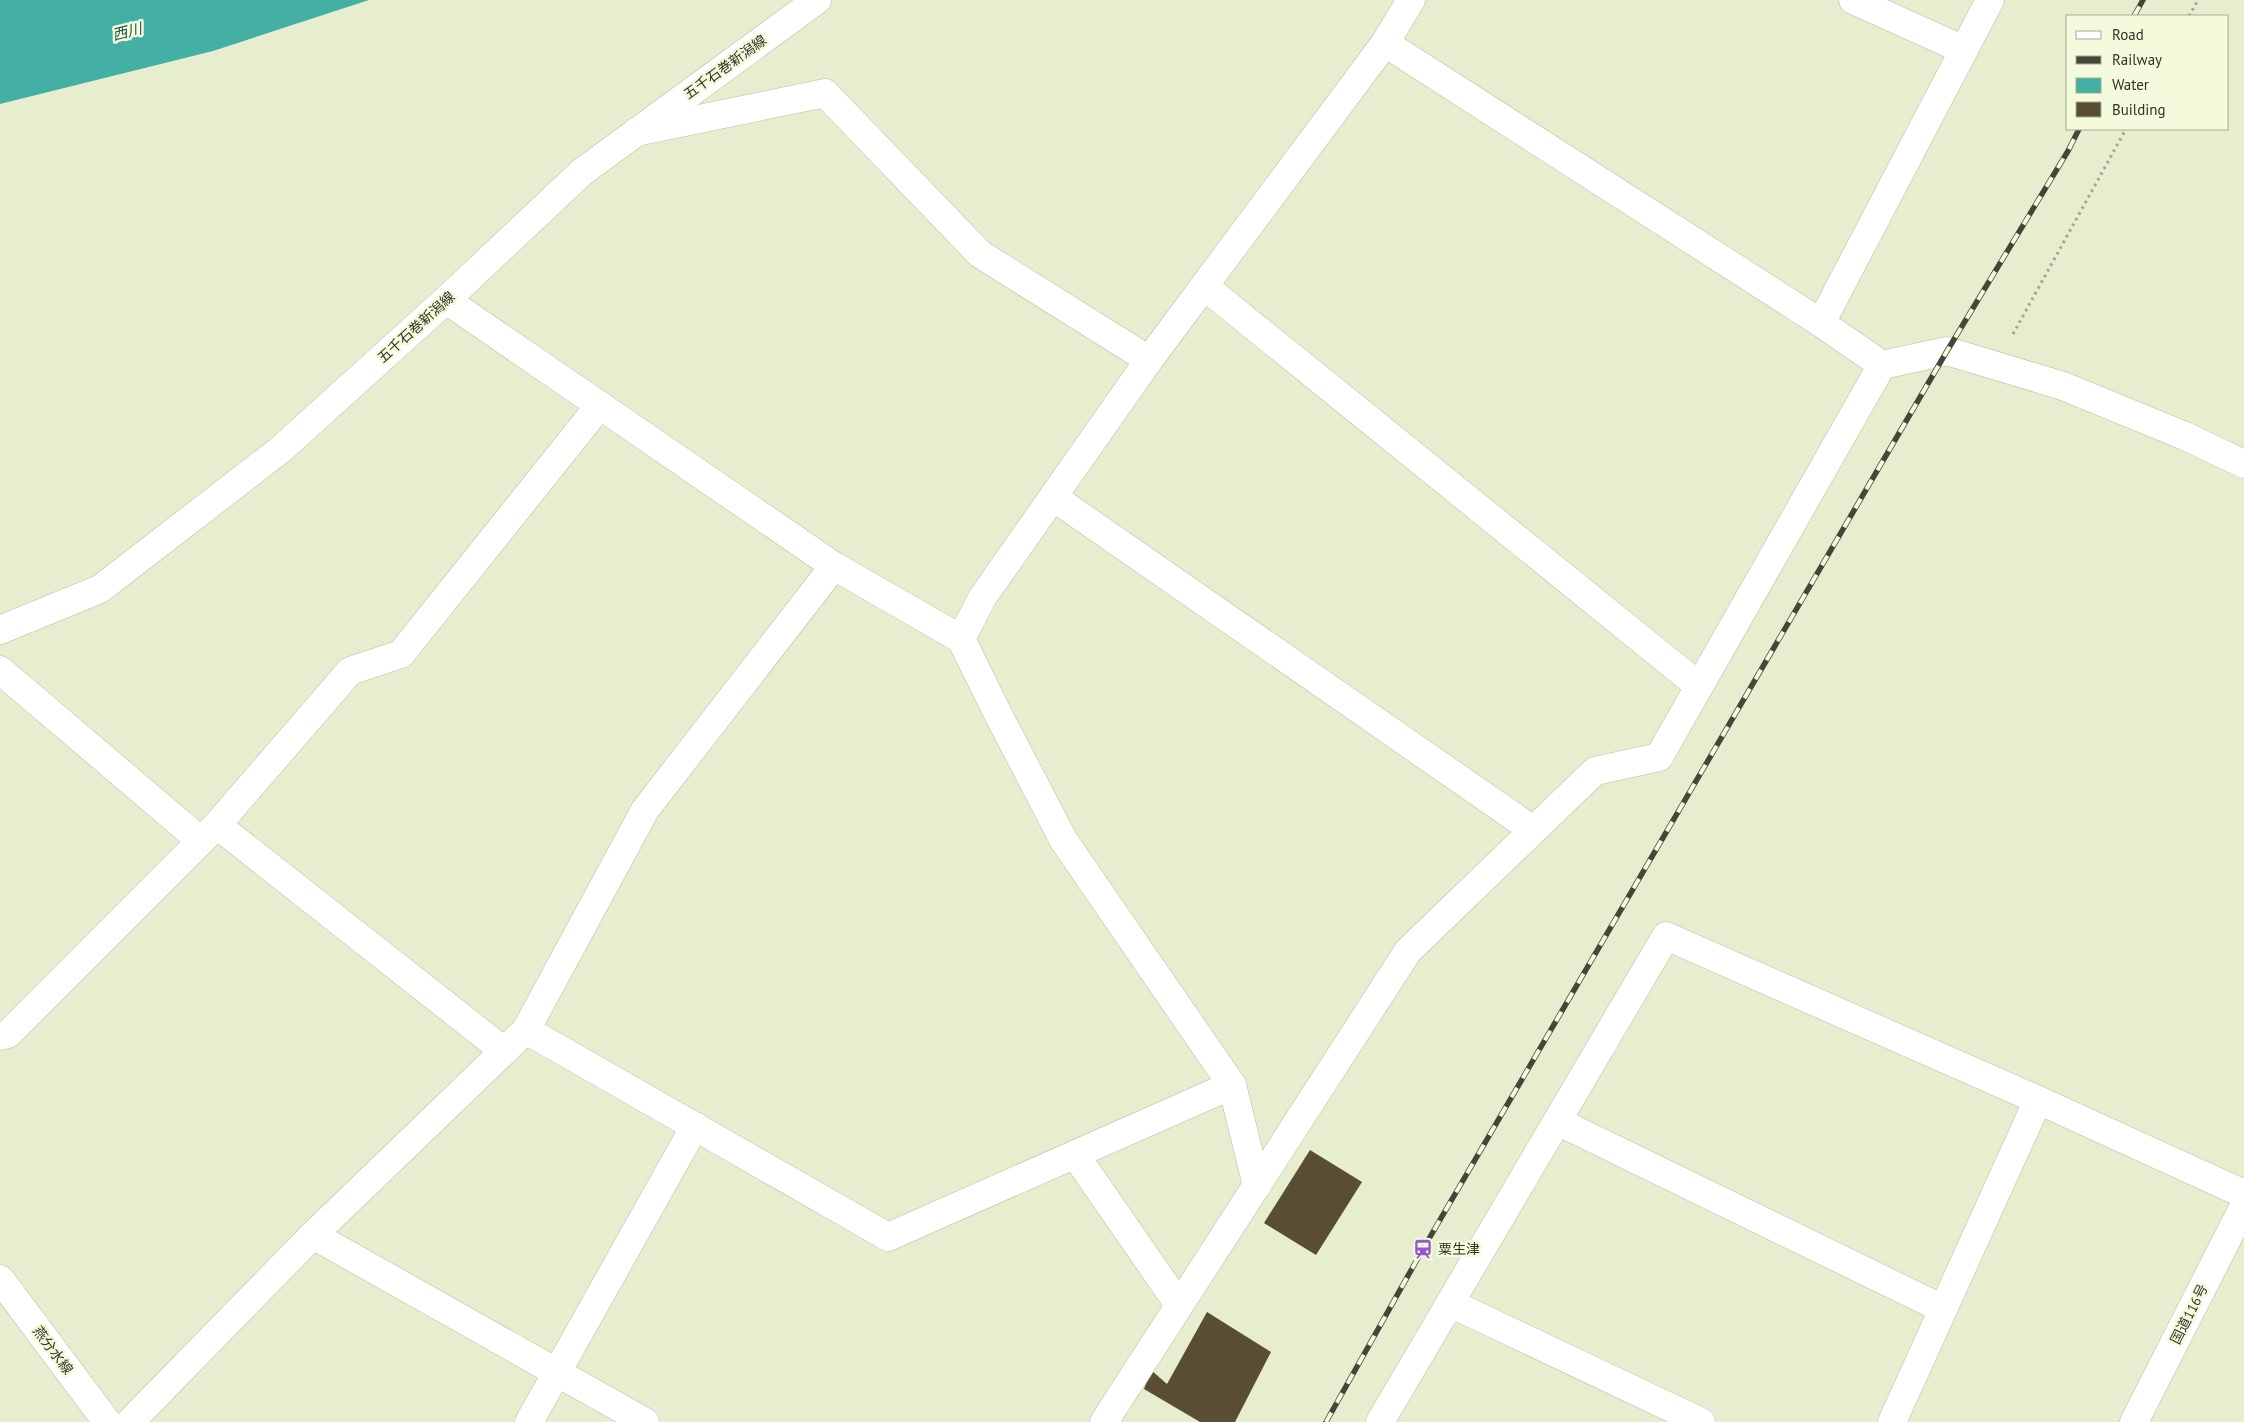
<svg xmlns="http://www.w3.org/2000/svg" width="2244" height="1422" viewBox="0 0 2244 1422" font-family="'PT Sans','Noto Sans JP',sans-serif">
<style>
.water{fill:#44afa3}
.building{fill:#5a4d35}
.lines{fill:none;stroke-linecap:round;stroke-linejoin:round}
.street-casing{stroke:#b8bea0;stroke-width:29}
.secondary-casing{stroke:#b8bea0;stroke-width:29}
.primary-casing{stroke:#b8bea0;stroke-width:29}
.highway-casing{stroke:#b8bea0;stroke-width:29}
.path{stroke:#a0a58d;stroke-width:3;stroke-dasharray:2.5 4;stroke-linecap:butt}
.street{stroke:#fff;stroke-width:28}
.secondary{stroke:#fff;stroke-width:28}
.primary{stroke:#fff;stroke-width:28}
.highway{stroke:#fff;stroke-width:28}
.rail-casing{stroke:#434638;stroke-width:5.5}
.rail{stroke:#f4fbdc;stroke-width:4;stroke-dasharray:11;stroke-linecap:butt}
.labels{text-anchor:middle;stroke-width:5;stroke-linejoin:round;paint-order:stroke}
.street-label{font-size:14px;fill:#303226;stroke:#f4fbdc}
.poi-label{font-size:14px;fill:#303226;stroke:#f4fbdc;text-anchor:start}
.water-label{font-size:15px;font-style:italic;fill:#26544e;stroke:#f4fbdc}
</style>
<rect width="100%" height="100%" fill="#e7eecf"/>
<!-- water -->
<polygon class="water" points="0,0 369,0 213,51 0,104"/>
<!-- building -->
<g class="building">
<polygon points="1310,1150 1362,1182 1316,1255 1264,1223"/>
<polygon points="1207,1312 1271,1352 1235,1422 1200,1422 1144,1389 1151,1370 1167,1384"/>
</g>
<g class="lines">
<defs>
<g id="street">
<polyline points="1853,0 1964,50"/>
<polyline points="1385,43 1821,323 1882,365 1947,351 2063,386 2185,436 2244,464"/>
<polyline points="636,132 825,93 980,254 1149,360"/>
<polyline points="1204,286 1699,686"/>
<polyline points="446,300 834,566 961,639 998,714 1064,841 1232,1085 1257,1186"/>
<polyline points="1821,323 1990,0"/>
<polyline points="1053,497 1533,830"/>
<polyline points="961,639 982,598 1149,360 1385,43 1411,0"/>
<polyline points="0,670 201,841"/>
<polyline points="217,825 504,1051"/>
<polyline points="526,1030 888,1237 1232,1085"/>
<polyline points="0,1036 8,1034 217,825 350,671 401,654 600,405"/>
<polyline points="1557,1121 1943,1309"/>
<polyline points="1076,1156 1179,1305"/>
<polyline points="313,1235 645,1422"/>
<polyline points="1450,1303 1701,1422"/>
<polyline points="130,1422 313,1235 526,1030 645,810 834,566"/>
<polyline points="529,1422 695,1126"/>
<polyline points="1104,1422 1408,951 1595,771 1659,757 1882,365"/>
<polyline points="1380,1422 1666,936 2038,1100 2244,1194"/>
<polyline points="1892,1422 2038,1100"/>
</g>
<polyline id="secondary" points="0,630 100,589 280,450 446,300 582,172 817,0"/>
<polyline id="primary" points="0,1279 107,1422"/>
<polyline id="highway" points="2134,1422 2244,1206"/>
</defs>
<!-- street casing -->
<use href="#street" class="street-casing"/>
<!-- secondary casing -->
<use href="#secondary" class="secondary-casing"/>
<!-- primary casing -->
<use href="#primary" class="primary-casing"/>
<!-- highway casing -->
<use href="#highway" class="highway-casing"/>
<!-- path -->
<g class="path">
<polyline points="2189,16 2198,0"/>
<polyline points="2013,334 2126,129"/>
</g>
<!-- street -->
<use href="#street" class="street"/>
<!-- secondary -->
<use href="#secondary" class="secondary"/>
<!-- primary -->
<use href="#primary" class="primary"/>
<!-- highway -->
<use href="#highway" class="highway"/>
<defs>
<g id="rail">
<polyline points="2134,16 2143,0"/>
<polyline points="1326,1422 1423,1249 1947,351 2068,151 2079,129"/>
</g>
</defs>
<!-- rail casing -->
<use href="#rail" class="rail-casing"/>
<!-- rail -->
<use href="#rail" class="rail"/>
</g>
<!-- icons -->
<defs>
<symbol id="station-bare" viewBox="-9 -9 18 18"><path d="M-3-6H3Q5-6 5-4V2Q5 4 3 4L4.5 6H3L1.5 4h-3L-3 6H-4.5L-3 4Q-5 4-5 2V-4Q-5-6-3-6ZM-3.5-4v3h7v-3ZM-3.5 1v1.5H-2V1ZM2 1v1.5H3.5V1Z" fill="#9758cf" stroke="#f4fbdc" stroke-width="2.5" paint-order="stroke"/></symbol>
</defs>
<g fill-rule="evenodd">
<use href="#station-bare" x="1409" y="1235" width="28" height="28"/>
</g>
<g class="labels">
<!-- street labels -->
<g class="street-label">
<text transform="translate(725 67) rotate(-36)" y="5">五千石巻新潟線</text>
<text transform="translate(416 327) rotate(-42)" y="5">五千石巻新潟線</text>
<text transform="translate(2189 1314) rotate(-63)" y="5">国道116号</text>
<text transform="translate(53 1350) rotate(53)" y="5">燕分水線</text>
</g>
<!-- poi labels -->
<g class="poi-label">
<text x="1438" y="1254">粟生津</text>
</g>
<!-- water labels -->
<g class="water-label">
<text transform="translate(127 32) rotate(-14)" y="5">西川</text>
</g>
</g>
<!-- legend -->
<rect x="2066" y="15" width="162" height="115" fill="#f4fbdc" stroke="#a6ab93"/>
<rect x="2076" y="31" width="25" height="8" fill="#ffffff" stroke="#a6ab93"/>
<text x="2112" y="40" font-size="15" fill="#303226">Road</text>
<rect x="2076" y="56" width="25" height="8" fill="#434638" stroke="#a6ab93"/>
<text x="2112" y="65" font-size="15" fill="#303226">Railway</text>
<rect x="2076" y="78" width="25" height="15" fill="#44afa3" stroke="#a6ab93"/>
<text x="2112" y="90" font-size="15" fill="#303226">Water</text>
<rect x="2076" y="102" width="25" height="15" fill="#5a4d35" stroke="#a6ab93"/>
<text x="2112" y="115" font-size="15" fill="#303226">Building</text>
</svg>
